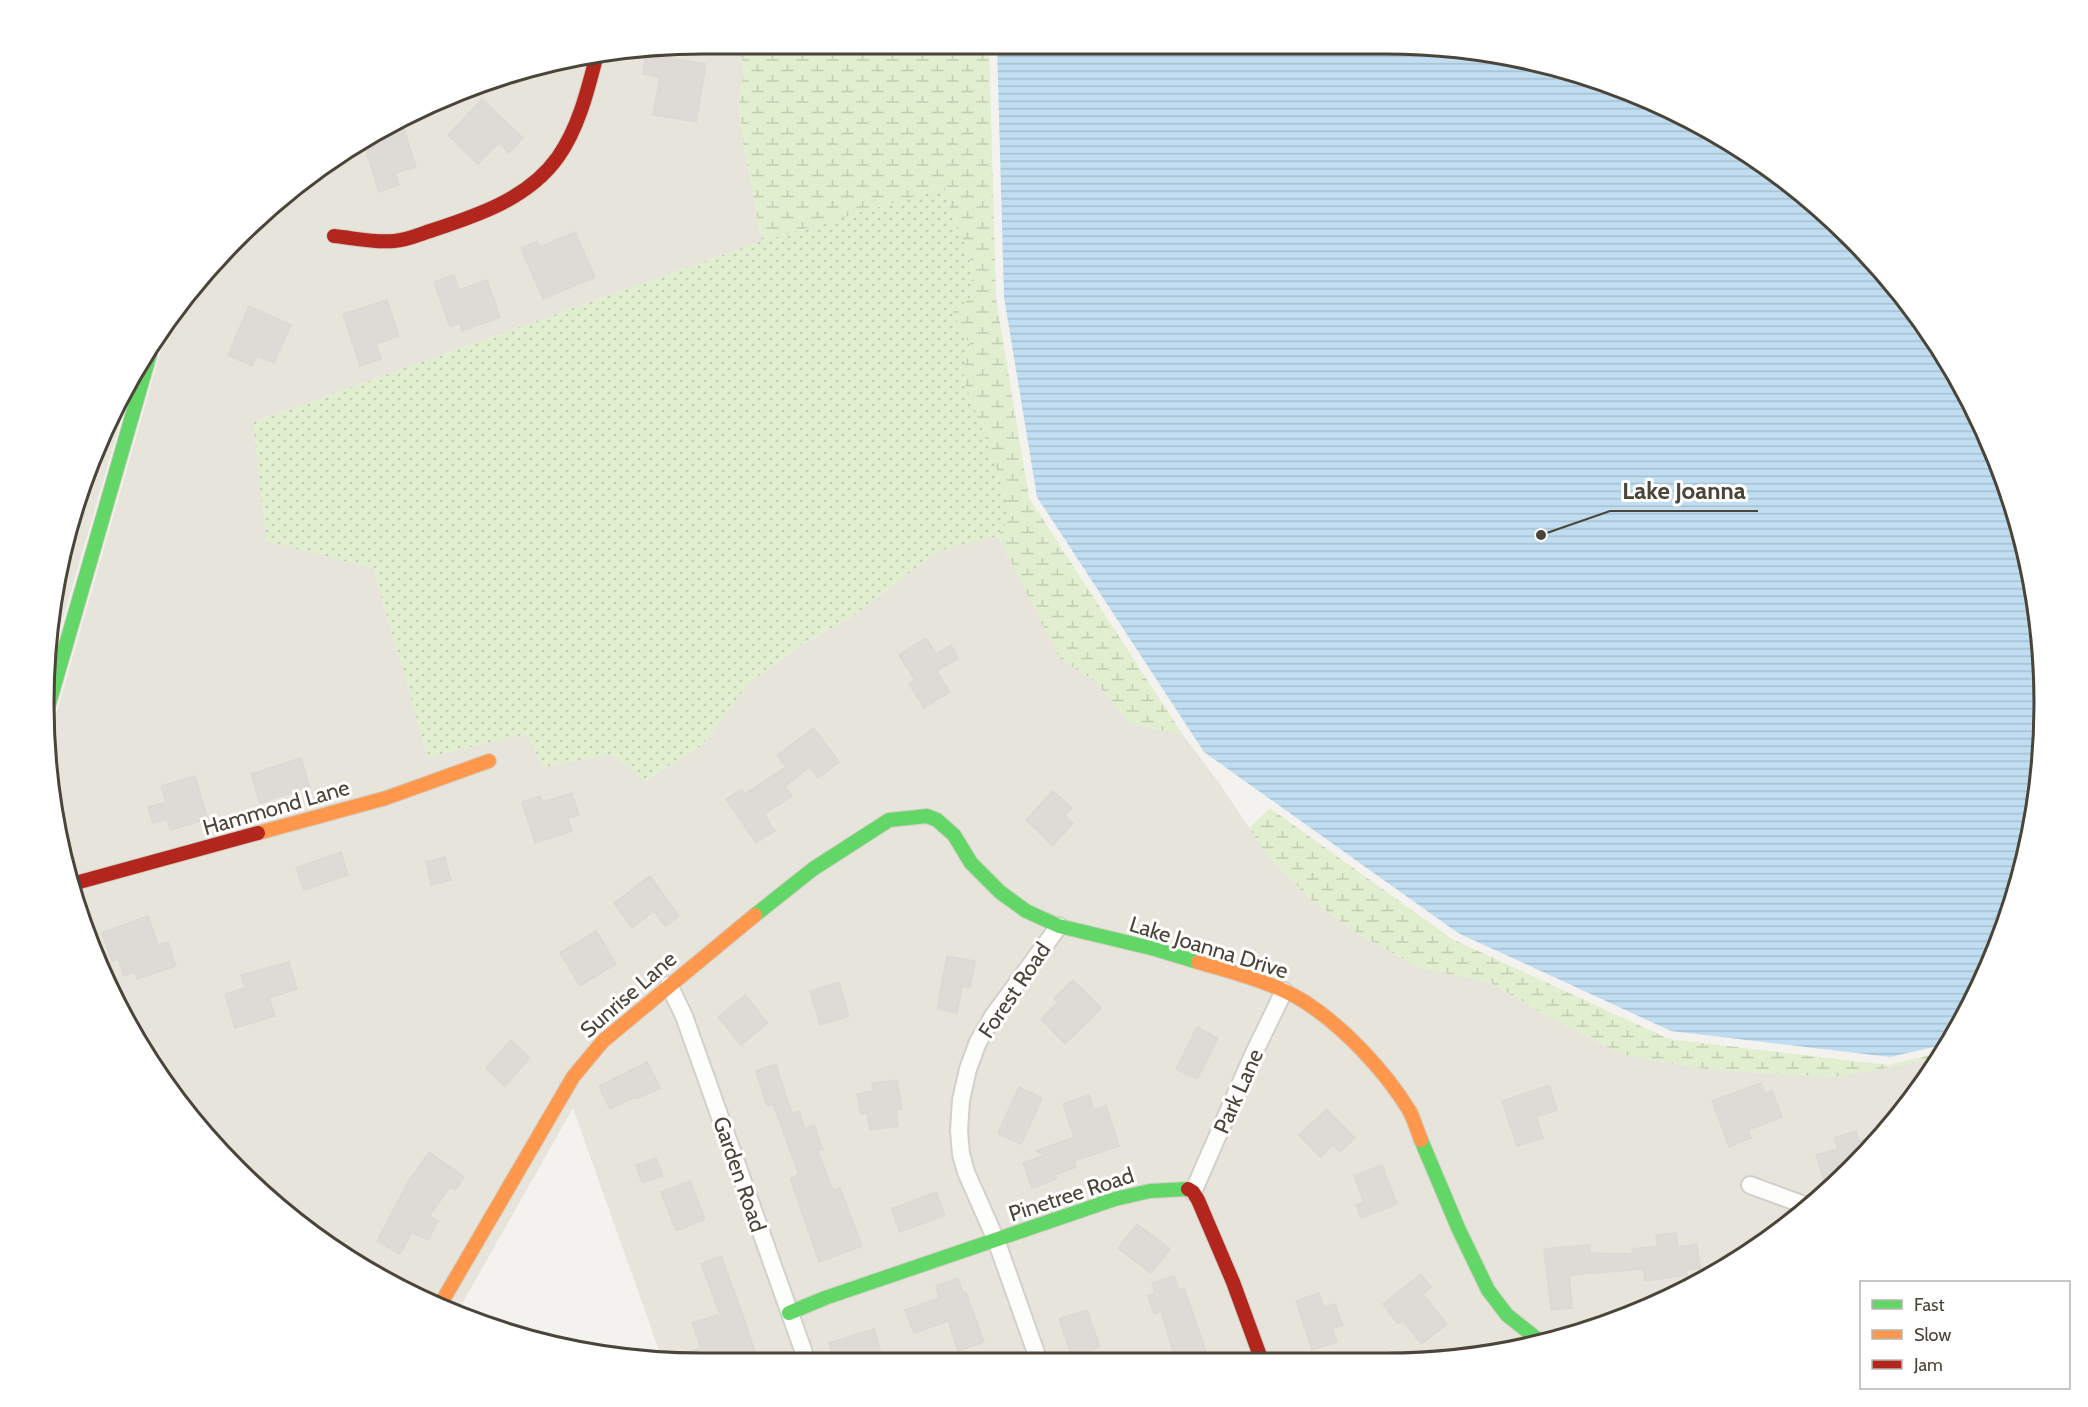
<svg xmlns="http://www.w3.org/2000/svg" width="2088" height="1407" viewBox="0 0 2088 1407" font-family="Cabin,sans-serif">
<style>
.residential{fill:#e7e4dc}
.grass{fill:url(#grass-dots)}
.wetland{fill:url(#wetland-marsh)}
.water{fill:url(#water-rules)}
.building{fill:#dedbd6;stroke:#dcd9d4;stroke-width:1.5}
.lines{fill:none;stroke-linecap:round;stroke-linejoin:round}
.street-casing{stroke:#d2d0cb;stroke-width:20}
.fast-casing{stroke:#d3cfc5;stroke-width:16}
.slow-casing{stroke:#d3cfc5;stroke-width:16}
.jam-casing{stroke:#d3cfc5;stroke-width:16}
.street{stroke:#fdfdfc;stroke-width:16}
.fast{stroke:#63d668;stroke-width:14}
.slow{stroke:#ff974d;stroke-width:14}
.jam{stroke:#b3261e;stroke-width:14}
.labels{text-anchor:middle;stroke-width:6;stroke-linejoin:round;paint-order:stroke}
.street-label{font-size:22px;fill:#4b4439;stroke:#fff}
.rim{fill:none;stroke:#4b4439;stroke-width:3}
.leader{fill:none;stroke:#4b4439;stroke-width:2}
.callout-dot{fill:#4b4439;stroke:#fff;stroke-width:2}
.callout-label{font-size:24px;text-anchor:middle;font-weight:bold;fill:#4b4439;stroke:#fff;stroke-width:6;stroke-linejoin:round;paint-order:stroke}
</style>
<defs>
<pattern id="grass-dots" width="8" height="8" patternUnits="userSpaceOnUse" patternTransform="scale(1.5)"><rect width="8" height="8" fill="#e1eecf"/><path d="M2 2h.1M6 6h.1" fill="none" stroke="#c3cdb2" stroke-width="1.8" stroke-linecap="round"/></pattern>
<pattern id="wetland-marsh" width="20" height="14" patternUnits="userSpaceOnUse" patternTransform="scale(1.5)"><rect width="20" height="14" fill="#e1eecf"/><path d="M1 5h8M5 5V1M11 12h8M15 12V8" fill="none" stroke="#c3cdb2"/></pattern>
<pattern id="water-rules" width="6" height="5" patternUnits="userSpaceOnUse" patternTransform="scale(1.5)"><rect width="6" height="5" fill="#c0ddf1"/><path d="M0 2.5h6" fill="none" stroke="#a6bfcf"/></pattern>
</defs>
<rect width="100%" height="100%" fill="#f4f2ee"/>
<!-- residential -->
<g class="residential">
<polygon points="741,48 744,71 739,100 743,143 762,241 253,422 373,568 428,757 527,734 543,767 612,754 645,781 701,746 749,683 798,647 853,616 938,551 997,534 1060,659 1095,681 1129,723 1183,735 1220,784 1268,856 1310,899 1357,933 1419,968 1490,982 1543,1014 1623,1055 1713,1070 1835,1077 1940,1058 1933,1070 1851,1170 1751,1252 1637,1313 1514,1351 1384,1364 704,1364 662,1359 573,1108 458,1311 411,1295 337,1252 237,1170 132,1033 94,956 56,833 50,739 51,732 170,319 180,301 237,237 337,155 492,78 617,49"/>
<polygon points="130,389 46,677 45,660 56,574 94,451"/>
</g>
<!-- grass -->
<path class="grass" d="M945,187l11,41 5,1c1,12 7,20 9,32 5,24 -3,50 -8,74l8,8 -8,31 3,2 37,107 9,33 -13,20 -60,15 -85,65 -56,31 -48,36 -48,63 -57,35 -32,-27 -69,13 -16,-33 -99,23 -55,-189 -107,-27 -13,-119 509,-181z"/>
<!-- wetland -->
<g class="wetland">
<path d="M989,46l7,252 33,200 156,240 -2,-3 -54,-12 -34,-42 -35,-22 -62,-123 13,-20 -9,-33 -39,-105 2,-2 -3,-2 8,-31 -8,-8 -9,-24 17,-12c1,-13 3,-27 0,-40 -3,-11 -8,-18 -9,-29l-5,-2 -11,-40 -183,53 -19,-98 -4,-43 5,-29 -3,-23z"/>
<polygon points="1270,808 1452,939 1669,1039 1888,1065 1943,1052 1940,1058 1835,1077 1713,1070 1623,1055 1543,1014 1490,982 1419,968 1357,933 1310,899 1268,856 1249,828"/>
</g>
<!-- water -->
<polygon class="water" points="1384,44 1513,56 1677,112 1751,155 1851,237 1933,337 1994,451 2032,574 2044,703 2032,832 1994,956 1947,1044 1890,1057 1671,1031 1458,933 1204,752 1037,497 1004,297 997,46"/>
<!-- building -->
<g class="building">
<polygon points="646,54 706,64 696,122 653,115 660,77 643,74"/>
<polygon points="482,99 523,138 509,153 499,143 478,164 448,135"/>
<polygon points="402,123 416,167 395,173 399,185 379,192 363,142"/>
<polygon points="575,232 595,277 543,299 521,248 537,241 540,247"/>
<polygon points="454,275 459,290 487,280 500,317 462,331 460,323 450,327 434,282"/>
<polygon points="387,300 399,336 376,344 381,359 360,366 343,314"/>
<polygon points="249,306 291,325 274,363 257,356 252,366 228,355"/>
<polygon points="926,638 936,654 951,645 958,658 937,671 950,692 924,708 909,684 915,680 899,655"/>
<polygon points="814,728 839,762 818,778 810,767 785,786 792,796 764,814 775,831 756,843 726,799 742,789 745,794 786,767 777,755"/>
<polygon points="301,758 310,787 260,803 251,774"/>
<polygon points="195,776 208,819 170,830 167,819 153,823 148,807 166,802 161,786"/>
<polygon points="1053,791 1072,808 1065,815 1073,823 1053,846 1026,820"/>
<polygon points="572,793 579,815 568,818 572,831 535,843 522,802 540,796 543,802"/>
<polygon points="341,852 348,875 304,890 296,868"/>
<polygon points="445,857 451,880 431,885 426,862"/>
<polygon points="650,876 679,916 665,926 654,911 632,928 614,903"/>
<polygon points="148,916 158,945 168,942 176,966 137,979 135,972 124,976 118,959 112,961 102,933"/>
<polygon points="596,931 616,964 580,986 560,953"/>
<polygon points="947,956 975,961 970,988 962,986 957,1013 937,1009"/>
<polygon points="289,962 297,989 269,998 275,1016 235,1028 225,994 245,988 241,975"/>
<polygon points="1073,980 1101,1008 1065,1044 1041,1019 1058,1002 1054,999"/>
<polygon points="839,982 849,1016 820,1025 810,991"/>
<polygon points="745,995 768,1023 741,1045 718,1017"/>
<polygon points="1197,1027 1218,1038 1197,1079 1176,1069"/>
<polygon points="511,1040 530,1058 505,1086 486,1068"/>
<polygon points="647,1062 660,1088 636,1099 635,1097 610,1109 599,1086"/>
<polygon points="776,1064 792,1114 799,1111 805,1129 814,1125 823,1149 818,1151 833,1191 840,1188 862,1246 819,1262 790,1178 799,1175 773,1104 767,1106 756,1071"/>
<polygon points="897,1080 902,1109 896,1110 898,1126 870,1130 867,1113 861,1114 857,1094 873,1091 872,1083"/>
<polygon points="1761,1083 1765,1094 1772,1091 1782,1117 1748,1130 1751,1138 1729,1147 1712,1101"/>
<polygon points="1549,1085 1557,1110 1536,1117 1543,1138 1517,1146 1502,1101"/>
<polygon points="1019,1087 1042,1098 1021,1144 998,1133"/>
<polygon points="1089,1095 1094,1110 1106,1106 1119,1146 1074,1161 1076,1167 1055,1175 1057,1179 1032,1188 1023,1163 1045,1155 1036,1151 1074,1137 1063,1104"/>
<polygon points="1327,1109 1355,1138 1340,1152 1333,1145 1320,1157 1299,1135"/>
<polygon points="1856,1131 1859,1141 1881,1134 1851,1170 1824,1179 1816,1155 1838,1149 1834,1138"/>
<polygon points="429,1152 464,1177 455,1190 450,1187 429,1216 438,1221 428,1240 412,1232 400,1254 377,1241 408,1182"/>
<polygon points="656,1158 663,1176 642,1183 636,1165"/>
<polygon points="1382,1165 1397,1204 1361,1218 1356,1205 1364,1202 1354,1176"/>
<polygon points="690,1181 705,1219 676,1231 661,1192"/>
<polygon points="936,1192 945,1215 900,1232 891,1209"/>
<polygon points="1137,1224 1170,1249 1151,1273 1118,1248"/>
<polygon points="1676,1233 1678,1247 1697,1244 1700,1268 1686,1270 1687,1275 1645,1281 1643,1269 1569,1275 1572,1308 1551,1310 1544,1249 1589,1245 1590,1253 1633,1254 1632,1249 1658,1246 1656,1235"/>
<polygon points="721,1256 740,1307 759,1364 690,1362 688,1352 701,1348 692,1323 720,1314 701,1264"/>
<polygon points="1421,1274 1431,1287 1423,1294 1447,1324 1421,1344 1403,1320 1398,1324 1383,1304"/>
<polygon points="1174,1276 1179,1290 1184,1288 1206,1351 1176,1361 1161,1311 1154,1314 1148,1296 1155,1293 1152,1283"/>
<polygon points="958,1278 963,1293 966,1292 984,1342 958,1351 948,1321 914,1333 905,1310 939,1298 936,1286"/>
<polygon points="1319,1293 1324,1308 1335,1304 1343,1325 1332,1328 1337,1342 1312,1350 1296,1301"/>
<polygon points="1087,1310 1100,1347 1072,1357 1059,1319"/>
<polygon points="874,1329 881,1353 846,1364 836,1364 829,1343"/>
</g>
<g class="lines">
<defs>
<g id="street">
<polyline points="669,985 684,1016 808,1364"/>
<polyline points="1750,1185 1807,1206"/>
<polyline points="1193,1192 1253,1055 1284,991"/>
<polyline points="1040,1364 996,1240 966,1172 961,1154 959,1131 961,1100 968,1069 978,1042 993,1016 1059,926"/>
</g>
<g id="fast">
<polyline points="48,707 150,354"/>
<polyline points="755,915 813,869 889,820 927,816 937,820 954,835 971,863 1000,892 1026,911 1059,926 1155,949 1198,962"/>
<polyline points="1421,1140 1459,1230 1488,1290 1507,1315 1541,1342"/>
<polyline points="789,1313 825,1298 1115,1199 1150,1191 1188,1189"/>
</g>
<g id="slow">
<polyline points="258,833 386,798 489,761"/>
<path d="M1198,962c36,11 75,20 107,40 39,25 80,69 104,108 5,9 8,20 12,30"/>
<polyline points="440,1305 573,1077 603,1041 755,915"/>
</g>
<g id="jam">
<path d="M334,236c20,2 40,7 60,5 14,-1 26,-7 39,-11 46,-15 96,-32 125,-73 21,-30 30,-68 39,-103"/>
<polyline points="72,884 258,833"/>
<polyline points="1188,1189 1193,1192 1198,1200 1233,1282 1263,1364"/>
</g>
</defs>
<!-- street casing -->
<use href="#street" class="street-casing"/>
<!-- fast casing -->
<use href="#fast" class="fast-casing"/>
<!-- slow casing -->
<use href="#slow" class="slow-casing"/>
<!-- jam casing -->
<use href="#jam" class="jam-casing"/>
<!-- street -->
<use href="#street" class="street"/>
<!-- fast -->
<use href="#fast" class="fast"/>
<!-- slow -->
<use href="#slow" class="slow"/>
<!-- jam -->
<use href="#jam" class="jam"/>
</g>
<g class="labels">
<!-- street labels -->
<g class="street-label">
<text transform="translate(276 807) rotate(-16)" y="8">Hammond Lane</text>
<text transform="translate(1209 947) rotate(17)" y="8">Lake Joanna Drive</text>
<text transform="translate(1014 990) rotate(-56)" y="8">Forest Road</text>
<text transform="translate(628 994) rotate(-41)" y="8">Sunrise Lane</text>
<text transform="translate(1238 1091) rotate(-66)" y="8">Park Lane</text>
<text transform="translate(740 1174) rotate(71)" y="8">Garden Road</text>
<text transform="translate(1071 1194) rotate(-18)" y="8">Pinetree Road</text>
</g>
</g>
<!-- crop -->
<path d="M0 0H2088V1407H0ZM703 54H1385A649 649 0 0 1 2034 703V704A649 649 0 0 1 1385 1353H703A649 649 0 0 1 54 704V703A649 649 0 0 1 703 54Z" fill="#fff" fill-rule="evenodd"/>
<path class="rim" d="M703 54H1385A649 649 0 0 1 2034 703V704A649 649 0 0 1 1385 1353H703A649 649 0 0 1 54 704V703A649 649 0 0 1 703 54Z"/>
<!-- callouts -->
<path class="leader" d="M1541 535L1610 511H1758"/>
<circle class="callout-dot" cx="1541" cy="535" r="6"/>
<g class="callout-label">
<text x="1684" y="499">Lake Joanna</text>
</g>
<!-- legend -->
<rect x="1860" y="1281" width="210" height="108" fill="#ffffff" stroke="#b7b4b0" stroke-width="1.5"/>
<rect x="1872" y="1300" width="30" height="9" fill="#63d668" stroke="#b7b4b0" stroke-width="1.5"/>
<text x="1914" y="1311" font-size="18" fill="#4b4439">Fast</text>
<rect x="1872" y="1330" width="30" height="9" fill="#ff974d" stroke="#b7b4b0" stroke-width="1.5"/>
<text x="1914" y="1341" font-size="18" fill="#4b4439">Slow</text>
<rect x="1872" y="1360" width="30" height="9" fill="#b3261e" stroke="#b7b4b0" stroke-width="1.5"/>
<text x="1914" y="1371" font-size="18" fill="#4b4439">Jam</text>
</svg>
